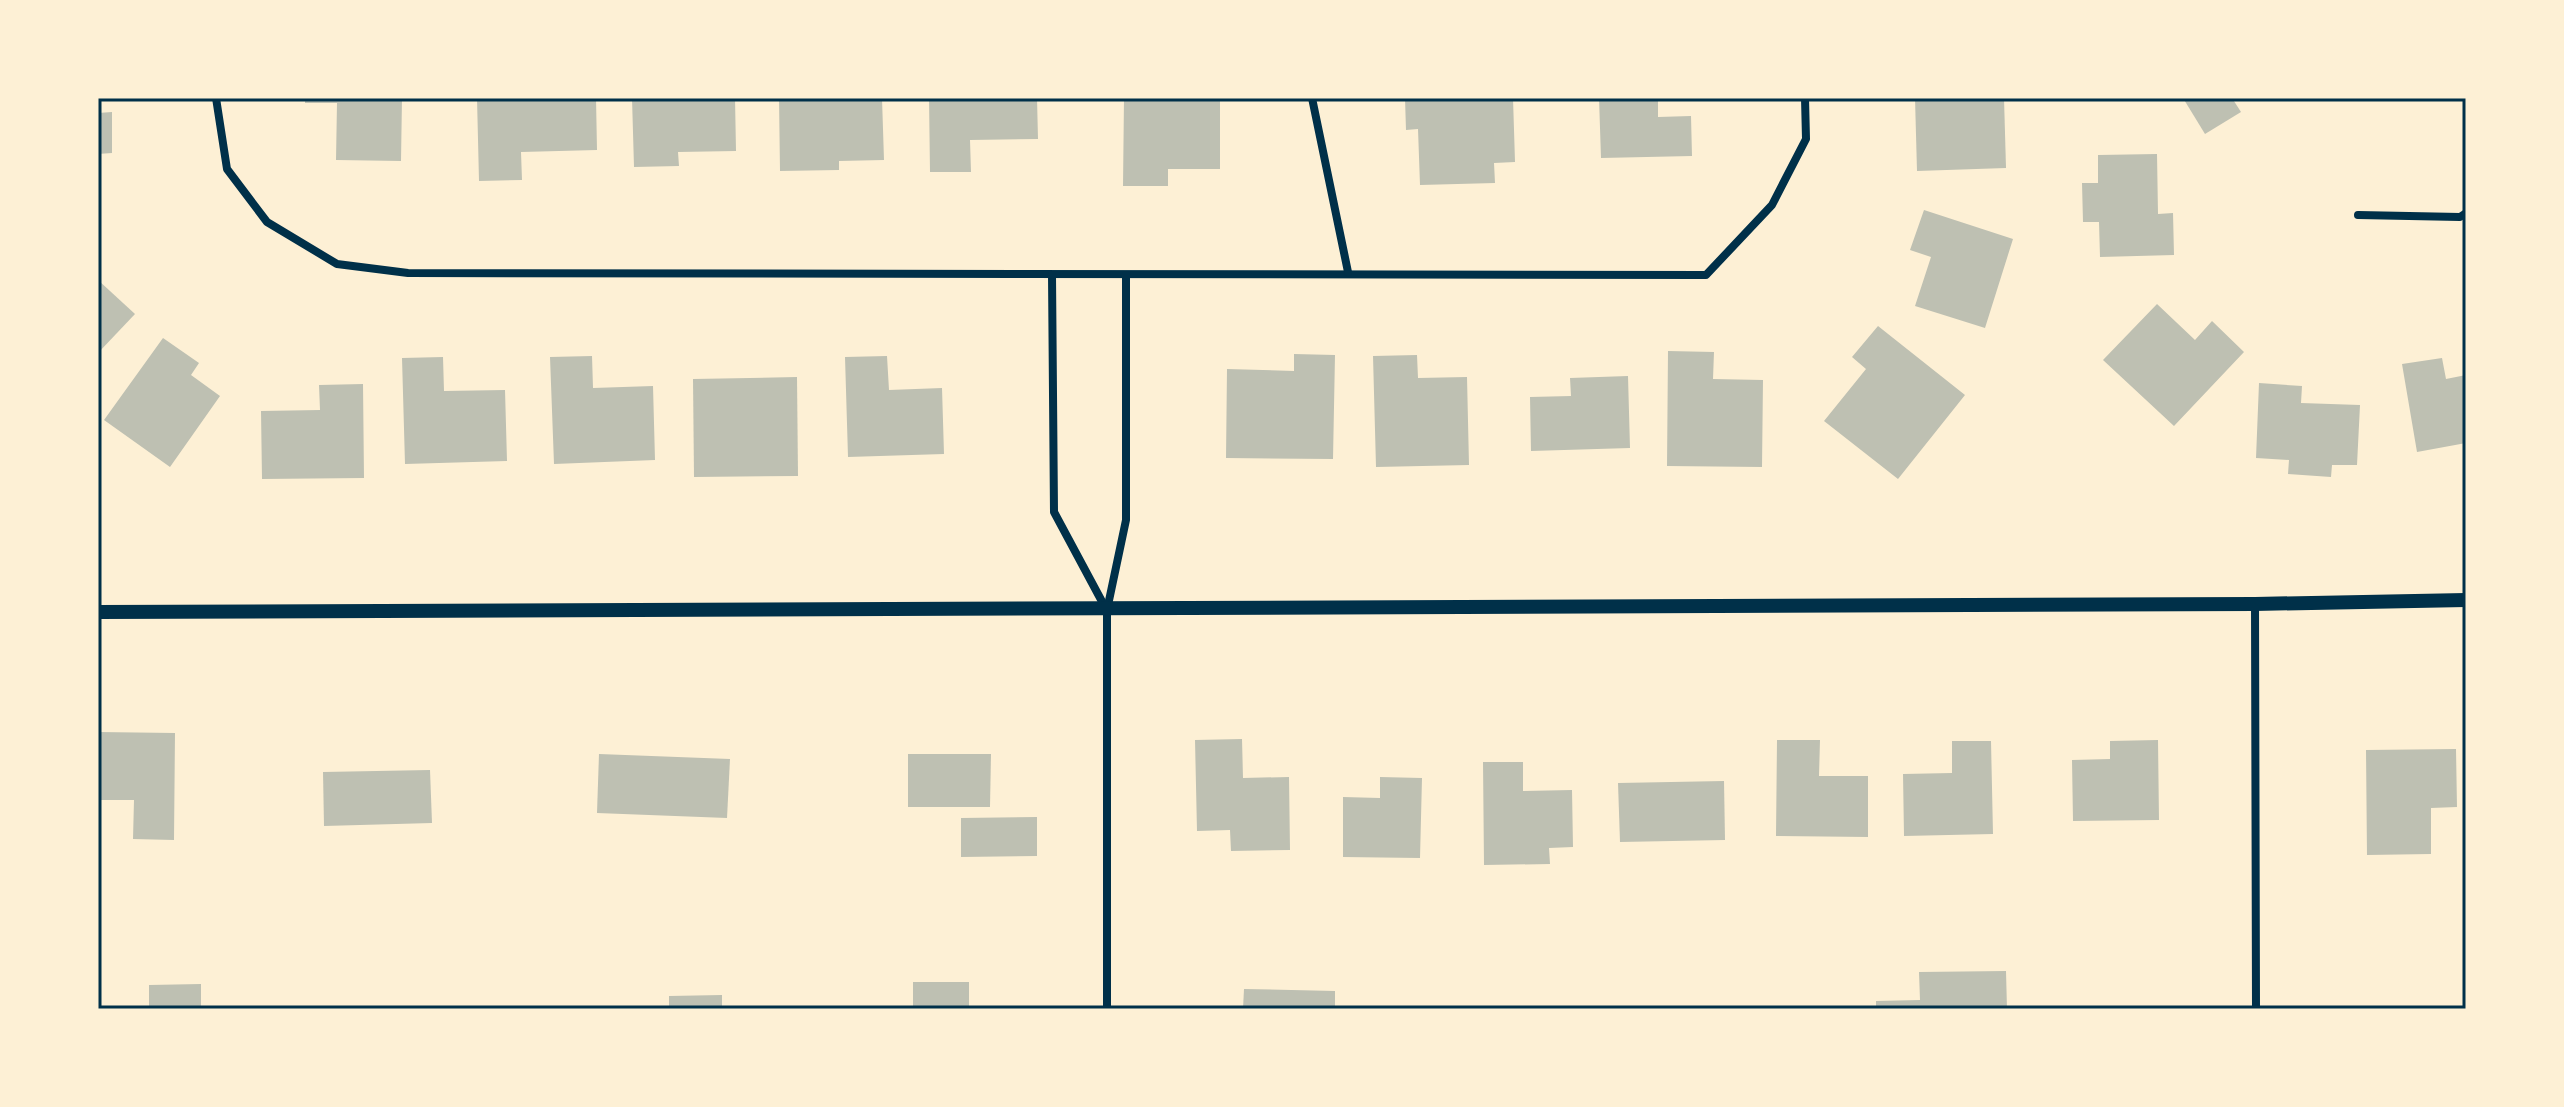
<svg xmlns="http://www.w3.org/2000/svg" width="2564" height="1107" viewBox="0 0 2564 1107" font-family="'Alegreya Sans',sans-serif">
<style>
.building{fill:#bec0b2}
.lines{fill:none;stroke-linecap:round;stroke-linejoin:round}
.minor{stroke:#003049;stroke-width:8}
.tertiary{stroke:#003049;stroke-width:14}
.neatline{fill:none;stroke:#003049;stroke-width:3}
</style>
<rect width="100%" height="100%" fill="#fdf0d5"/>
<!-- building -->
<g class="building">
<polygon points="305,98 402,98 401,161 336,160 337,103 305,103"/>
<polygon points="477,98 596,98 597,150 521,152 522,180 479,181"/>
<polygon points="632,98 735,98 736,151 678,152 679,166 634,167"/>
<polygon points="779,98 882,98 884,160 839,161 839,170 780,171"/>
<polygon points="929,98 1037,98 1038,139 970,140 971,172 930,172"/>
<polygon points="1124,98 1220,98 1220,169 1168,169 1168,186 1123,186"/>
<polygon points="1405,98 1513,98 1515,162 1494,163 1495,183 1420,185 1418,129 1406,130"/>
<polygon points="1599,98 1658,98 1658,117 1691,116 1692,156 1601,158"/>
<polygon points="1915,98 2004,98 2006,168 1917,171"/>
<polygon points="2183,98 2232,98 2241,112 2205,134"/>
<polygon points="112,112 112,153 98,154 98,113"/>
<polygon points="2157,154 2158,214 2173,213 2174,255 2100,257 2099,222 2083,222 2082,183 2098,183 2098,155"/>
<polygon points="1924,210 2013,239 1985,328 1915,306 1931,257 1910,250"/>
<polygon points="98,280 135,314 98,353"/>
<polygon points="2157,304 2195,340 2212,321 2244,352 2174,426 2103,360"/>
<polygon points="1878,326 1965,395 1898,479 1824,421 1866,369 1852,357"/>
<polygon points="163,338 199,363 191,375 220,396 170,467 104,420"/>
<polygon points="1668,351 1714,352 1713,379 1763,380 1762,467 1667,466"/>
<polygon points="1294,354 1335,355 1333,459 1226,458 1227,369 1294,371"/>
<polygon points="1417,355 1418,378 1467,377 1469,465 1376,467 1373,356"/>
<polygon points="592,356 593,388 653,386 655,460 554,464 550,357"/>
<polygon points="887,356 889,390 942,388 944,454 848,457 845,357"/>
<polygon points="443,357 444,391 505,390 507,461 405,464 402,358"/>
<polygon points="2442,358 2446,379 2466,375 2466,443 2417,452 2402,364"/>
<polygon points="1628,376 1630,448 1531,451 1530,397 1571,396 1570,378"/>
<polygon points="797,377 798,476 694,477 693,379"/>
<polygon points="2259,383 2302,386 2301,403 2360,405 2357,465 2332,465 2331,477 2288,474 2289,460 2256,458"/>
<polygon points="363,384 364,478 262,479 261,411 320,410 319,385"/>
<polygon points="98,732 175,733 174,840 133,839 134,800 98,800"/>
<polygon points="1242,739 1243,778 1289,777 1290,850 1231,851 1230,830 1197,831 1195,740"/>
<polygon points="1777,740 1820,740 1819,776 1868,776 1868,837 1776,836"/>
<polygon points="2158,740 2159,820 2073,821 2072,760 2110,759 2110,741"/>
<polygon points="1952,741 1991,741 1993,834 1904,836 1903,774 1952,773"/>
<polygon points="2456,749 2457,807 2431,808 2431,854 2367,855 2366,750"/>
<polygon points="599,754 730,759 727,818 597,813"/>
<polygon points="908,754 991,754 990,807 908,807"/>
<polygon points="1483,762 1523,762 1523,791 1572,790 1573,847 1549,848 1550,864 1484,865"/>
<polygon points="430,770 432,823 324,826 323,772"/>
<polygon points="1380,777 1422,778 1420,858 1343,857 1343,797 1380,798"/>
<polygon points="1724,781 1725,840 1620,842 1618,783"/>
<polygon points="1037,817 1037,856 961,857 961,818"/>
<polygon points="2006,971 2007,1009 1876,1009 1876,1001 1920,1000 1919,972"/>
<rect x="913" y="982" width="56" height="27"/>
<polygon points="201,984 201,1009 149,1009 149,985"/>
<polygon points="1244,989 1335,991 1335,1009 1243,1009"/>
<polygon points="722,995 722,1009 669,1009 669,996"/>
</g>
<g class="lines">
<!-- minor -->
<g class="minor">
<path d="M216,98l11,71 40,53 70,42 71,9c432,2 865,-1 1298,2l66,-70 34,-66 -1,-41"/>
<polyline points="1312,98 1348,272"/>
<polyline points="2358,215 2460,217 2466,213"/>
<polyline points="1052,275 1054,512 1106,609"/>
<polyline points="2255,604 2256,1009"/>
<polyline points="1107,1009 1107,610 1126,520 1126,275"/>
</g>
<!-- tertiary -->
<polyline class="tertiary" points="98,612 2255,604 2466,600"/>
</g>
<!-- border -->
<rect width="2564" height="1107" fill="none" stroke="#fdf0d5" stroke-width="200"/>
<rect x="100" y="100" width="2364" height="907" class="neatline"/>
</svg>
